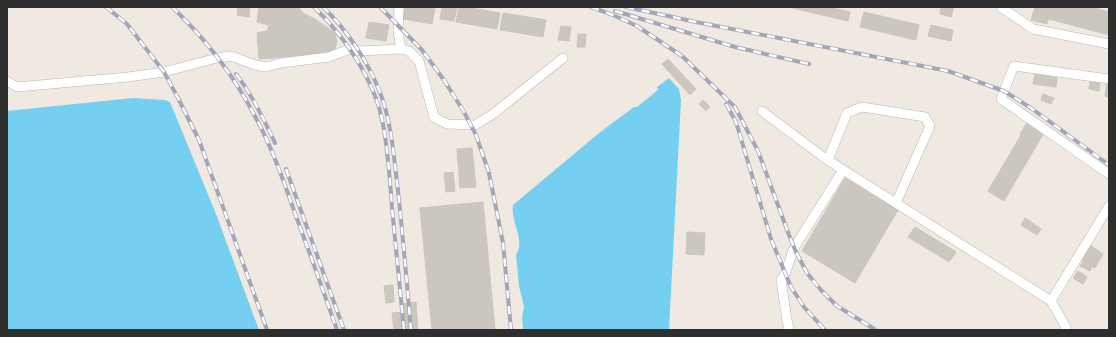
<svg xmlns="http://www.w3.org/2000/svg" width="1116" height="337" viewBox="0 0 1116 337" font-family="Arial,sans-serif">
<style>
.water{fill:#75cff0}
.building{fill:#cbc7bf;stroke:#cbc5ba}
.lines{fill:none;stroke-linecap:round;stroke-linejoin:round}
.minor-casing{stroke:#b4b7c1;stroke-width:10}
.minor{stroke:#fff;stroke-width:9}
.rail-casing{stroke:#a3a6b8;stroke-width:4}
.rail{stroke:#fff;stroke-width:2.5;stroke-dasharray:8;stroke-linecap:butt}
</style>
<rect width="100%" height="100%" fill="#efe9e1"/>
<!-- water -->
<g class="water">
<path d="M669,78l10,11 2,11 -12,230h-146l-1,-13 2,-10 -5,-21 -3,-31c10,-14 -6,-34 -3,-50l86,-72 35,-26h3l21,-17 -1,-3z"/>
<polygon points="133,98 165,100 170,102 216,214 259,330 7,330 7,111"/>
</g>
<!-- building -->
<g class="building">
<polygon points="238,7 250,7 249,17 237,15"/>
<polygon points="259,7 298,7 303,13 315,19 335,33 337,42 334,52 299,56 259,59 257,33 267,31 269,25 257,22"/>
<polygon points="405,7 421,7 435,9 432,24 403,19"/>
<polygon points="442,7 457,7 454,21 440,19"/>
<polygon points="459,7 467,7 500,13 497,29 456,22"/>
<polygon points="788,7 828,7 850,12 848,21"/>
<polygon points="941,7 954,7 951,17 940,14"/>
<polygon points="1035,7 1052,7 1047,24 1031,20"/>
<polygon points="1052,7 1091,7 1109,12 1109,35 1049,19"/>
<polygon points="864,12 919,25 916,40 860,27"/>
<polygon points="503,13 546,20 543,37 500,30"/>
<polygon points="369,22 389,25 386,41 366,38"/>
<polygon points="931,25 953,30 951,41 928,36"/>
<polygon points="561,26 571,27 569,41 558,40"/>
<polygon points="578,34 586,34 585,47 577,47"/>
<polygon points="668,59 696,89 690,95 662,64"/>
<polygon points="1035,74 1057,78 1056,87 1033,84"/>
<polygon points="1090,81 1100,83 1099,91 1089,89"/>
<polygon points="1107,81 1109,81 1109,97 1105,96"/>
<polygon points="1043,94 1054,98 1051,104 1041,100"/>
<polygon points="703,100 710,107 706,111 699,104"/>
<polygon points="1028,121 1045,131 1004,201 988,191 1021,135 1020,134"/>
<polygon points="472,148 476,187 460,188 457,149"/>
<polygon points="453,172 455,191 446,192 444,173"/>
<polygon points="845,178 898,210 855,283 802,251"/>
<polygon points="483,202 495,330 432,330 420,208"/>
<polygon points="1025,218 1041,229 1037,235 1021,225"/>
<polygon points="915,227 956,252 949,262 908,237"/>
<polygon points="687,232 705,233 704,255 686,254"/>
<polygon points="1090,245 1103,254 1095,268 1081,259"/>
<polygon points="1083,261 1092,267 1090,271 1080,266"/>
<polygon points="1078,271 1087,277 1083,284 1073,278"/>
<polygon points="393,285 394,302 386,303 384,286"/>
<polygon points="416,302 418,330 394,330 392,313 403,312 402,304"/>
</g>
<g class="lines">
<defs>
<g id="minor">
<polyline points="399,7 398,31 401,49"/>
<polyline points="1001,7 1033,29 1109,44"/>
<polyline points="1109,79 1014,66 1004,91 1001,99 1109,174"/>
<polyline points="7,81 17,87 128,77 164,72 217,58 231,56 255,65 266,67 281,63 329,57 350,49 360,51 401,49 409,51 419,61 434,117 447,124 475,125 493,114 563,58"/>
<polyline points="762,111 826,159 1051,301 1109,206"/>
<polyline points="828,160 847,113 862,107 925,117 930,126 896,203"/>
<polyline points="1051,301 1066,327 1065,330"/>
<polyline points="789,330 787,320 781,280 785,274 794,248 843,170"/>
</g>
</defs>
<!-- minor casing -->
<use href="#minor" class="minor-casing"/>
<!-- minor -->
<use href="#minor" class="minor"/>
<defs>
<g id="rail">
<polyline points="106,7 127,24 164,72 178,98 199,140 267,330"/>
<path d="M172,7c34,32 64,72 85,113 17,32 28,65 40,99 14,37 27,74 40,111"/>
<path d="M314,7c31,30 61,73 69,117 5,27 7,56 9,84 4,41 8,81 12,122"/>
<path d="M323,7c25,24 46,56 58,88 11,30 13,64 17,96 5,46 9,93 13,139"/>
<polyline points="380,7 422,50 444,80 464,112 476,135 489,173 503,243 511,330"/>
<polyline points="591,7 613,15 637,26 682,56 735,107 758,151 789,235 796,252 807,273 821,290 837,306 876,330"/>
<polyline points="626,7 696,22 948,71 1004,91 1031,108 1109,165"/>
<polyline points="615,11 735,47 809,64"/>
<path d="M236,74c16,21 28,45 39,69"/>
<polyline points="726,104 736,122 771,239 791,287 804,307 825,330"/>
<polyline points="286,169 344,330"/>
</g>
</defs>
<!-- rail casing -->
<use href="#rail" class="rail-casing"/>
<!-- rail -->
<use href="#rail" class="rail"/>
</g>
<!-- border -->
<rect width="1116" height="337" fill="none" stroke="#2e2e2e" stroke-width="16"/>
</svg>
